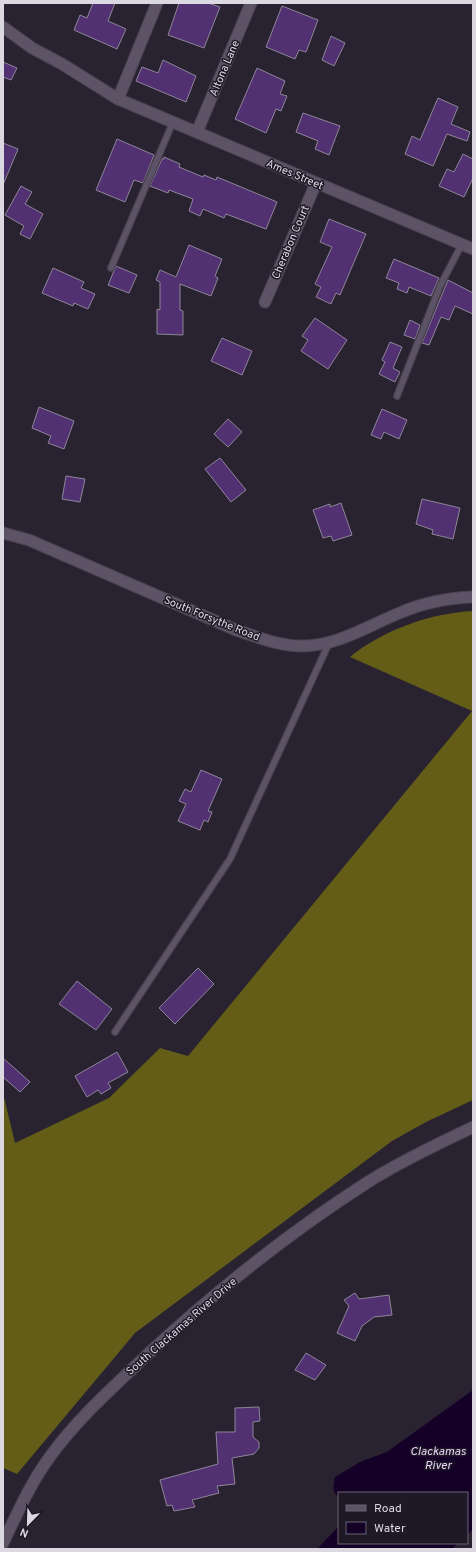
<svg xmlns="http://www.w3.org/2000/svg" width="476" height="1552" viewBox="0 0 476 1552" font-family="Overpass,sans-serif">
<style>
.forest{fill:#635d18}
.water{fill:#150028}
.building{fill:#523172;stroke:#8e8698}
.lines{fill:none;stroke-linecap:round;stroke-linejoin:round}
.service-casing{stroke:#47404d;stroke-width:8}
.minor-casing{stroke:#47404d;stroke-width:13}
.tertiary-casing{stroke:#47404d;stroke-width:13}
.secondary-casing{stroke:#47404d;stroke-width:13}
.service{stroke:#5c5466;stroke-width:5.5}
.minor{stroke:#5c5466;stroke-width:11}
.tertiary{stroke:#5c5466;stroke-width:11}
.secondary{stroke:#5c5466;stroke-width:11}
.labels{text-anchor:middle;stroke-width:3;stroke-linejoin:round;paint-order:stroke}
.street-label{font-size:11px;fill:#dcd8e2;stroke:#1f1927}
.water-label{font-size:12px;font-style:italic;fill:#e6d4fb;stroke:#1f1927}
</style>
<rect width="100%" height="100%" fill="#292231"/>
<!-- forest -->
<path class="forest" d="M473,611v489l-47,22 -34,19 -257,192 -118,141 -14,-6v-375l12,50 94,-45 51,-50 28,8 284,-345 -122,-54c33,-27 81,-44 123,-46z"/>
<!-- water -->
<g class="water">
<path d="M473,1390v139l-6,6v-42h-128v5c-7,-6 -6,-12 -4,-21l25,-15 27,-10z"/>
<polygon points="339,1526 339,1543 458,1543 452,1549 317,1549"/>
</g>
<!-- building -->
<g class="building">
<polygon points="93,3 115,3 108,21 126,29 117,49 74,30 80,15 87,18"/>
<polygon points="179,3 208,3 220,7 204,48 168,35"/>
<polygon points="282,6 318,20 306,52 299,50 295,59 266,47"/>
<polygon points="331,36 345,43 334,66 322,60"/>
<polygon points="163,60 196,76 186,102 136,81 142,67 158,73"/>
<polygon points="3,62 17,68 11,80 3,77"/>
<polygon points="257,68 285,81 280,94 287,96 281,111 276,109 266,133 235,119"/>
<polygon points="438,98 458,107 451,124 470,132 467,141 447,134 433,166 405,154 412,136 420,140"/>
<polygon points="303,113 340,126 329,155 315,149 318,141 296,132"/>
<polygon points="117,139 154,155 143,183 134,180 125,202 96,190"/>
<polygon points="3,143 18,149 3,185"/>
<polygon points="463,154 473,159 473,178 464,197 439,186 447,169 454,172"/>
<polygon points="164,157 180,164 179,167 203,177 204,175 216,180 217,177 277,202 266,229 226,214 224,218 203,209 200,216 189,211 193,199 169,190 168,193 150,186 162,159 164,159"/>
<polygon points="21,186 32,192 25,204 43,214 30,239 20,234 24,226 5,215"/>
<polygon points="329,219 366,234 340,295 336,293 331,304 316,297 321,287 315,284 332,247 320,242"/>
<polygon points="189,245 222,259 215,276 218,278 211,296 180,284 180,310 183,311 183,335 157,334 157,309 160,310 160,282 156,280 160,270 176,277"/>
<polygon points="394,259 439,278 431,296 409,287 407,293 397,289 399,283 386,278"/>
<polygon points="116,266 137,275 129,293 108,285"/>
<polygon points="53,268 84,282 81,288 95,294 88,309 74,303 73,306 42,293"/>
<polygon points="448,280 473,293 473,314 455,306 449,320 441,317 429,345 422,343"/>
<polygon points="315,318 347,340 328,369 301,351 308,340 302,336"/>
<polygon points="410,320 420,325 415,339 404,335"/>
<polygon points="222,338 252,351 242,375 211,361"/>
<polygon points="390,342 402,347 393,368 400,372 395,382 379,374 385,362 382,360"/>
<polygon points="39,407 74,421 64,449 48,443 51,436 32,428"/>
<polygon points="382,409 407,420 399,439 384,432 381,439 371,435"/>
<polygon points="228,419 242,432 228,447 214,434"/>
<polygon points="220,458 246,490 231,502 205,469"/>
<polygon points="66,476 85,479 80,502 62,499"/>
<polygon points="422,499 460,508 453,539 432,534 433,530 416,524"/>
<polygon points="341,503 352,535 333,541 331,536 323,538 313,510 330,504 330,507"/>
<polygon points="201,770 222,779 208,811 212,812 208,822 204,820 200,830 178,821 186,804 179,801 185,789 191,792"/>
<polygon points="198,968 214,984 175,1024 159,1008"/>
<polygon points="77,981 112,1009 96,1030 59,1004"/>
<polygon points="117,1052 128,1072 108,1083 111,1088 101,1094 98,1090 87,1097 75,1076"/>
<polygon points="3,1058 30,1082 20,1092 3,1077"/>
<polygon points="355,1293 359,1299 389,1295 392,1315 374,1317 362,1326 355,1341 337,1333 349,1306 344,1300"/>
<polygon points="306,1353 326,1365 315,1380 295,1370"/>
<polygon points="259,1407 260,1421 253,1422 253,1437 259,1442 259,1448 254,1454 232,1458 235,1484 217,1486 219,1493 192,1500 195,1507 174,1511 172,1505 167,1506 160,1480 218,1464 216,1432 235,1432 235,1408"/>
</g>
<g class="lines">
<defs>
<g id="service">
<polyline points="111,268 173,122"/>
<polyline points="397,396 440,286 462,244"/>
<polyline points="115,1032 230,859 329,643"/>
</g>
<g id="minor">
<polyline points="3,27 32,48 62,64 118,99 473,249"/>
<polyline points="118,99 157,3"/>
<polyline points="197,132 251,3"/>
<polyline points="265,302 316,183"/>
</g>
<path id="tertiary" d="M3,533l26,7 207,90c22,7 45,17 68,16 36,-1 65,-21 98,-34 23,-10 46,-14 71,-15"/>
<path id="secondary" d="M3,1543c14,-29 27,-59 46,-85 28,-39 64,-71 99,-104 68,-63 142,-122 220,-172 33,-21 70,-38 105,-55"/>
</defs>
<!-- service casing -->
<use href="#service" class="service-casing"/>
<!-- minor casing -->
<use href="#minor" class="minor-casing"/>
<!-- tertiary casing -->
<use href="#tertiary" class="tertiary-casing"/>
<!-- secondary casing -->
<use href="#secondary" class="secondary-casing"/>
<!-- service -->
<use href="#service" class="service"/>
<!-- minor -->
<use href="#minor" class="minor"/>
<!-- tertiary -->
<use href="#tertiary" class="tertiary"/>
<!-- secondary -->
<use href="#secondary" class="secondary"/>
</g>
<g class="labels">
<!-- street labels -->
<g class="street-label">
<text transform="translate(224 68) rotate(-67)" y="4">Altona Lane</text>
<text transform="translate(295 174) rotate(23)" y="4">Ames Street</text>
<text transform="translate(290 242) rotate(-67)" y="4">Cherabon Court</text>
<text transform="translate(212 618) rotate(22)" y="4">South Forsythe Road</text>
<text transform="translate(181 1326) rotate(-41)" y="4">South Clackamas River Drive</text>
</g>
<!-- water labels -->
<g class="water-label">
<text x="438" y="1455">Clackamas<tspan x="438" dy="14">River</tspan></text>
</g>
</g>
<!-- border -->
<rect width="476" height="1552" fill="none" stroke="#dcd8e2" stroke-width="8"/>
<!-- legend -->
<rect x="338" y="1492" width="130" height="52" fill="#1f1927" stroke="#6b6572"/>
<rect x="346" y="1505" width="20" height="6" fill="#5c5466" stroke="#6b6572"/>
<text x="374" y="1512" font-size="12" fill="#dcd8e2">Road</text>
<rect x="346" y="1522" width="20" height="12" fill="#150028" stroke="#6b6572"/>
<text x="374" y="1532" font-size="12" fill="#dcd8e2">Water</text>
<!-- north arrow -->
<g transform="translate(28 1524) rotate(203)" stroke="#1f1927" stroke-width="3" paint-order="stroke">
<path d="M0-3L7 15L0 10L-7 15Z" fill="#dcd8e2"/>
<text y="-6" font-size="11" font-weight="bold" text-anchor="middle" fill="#dcd8e2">N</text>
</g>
</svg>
